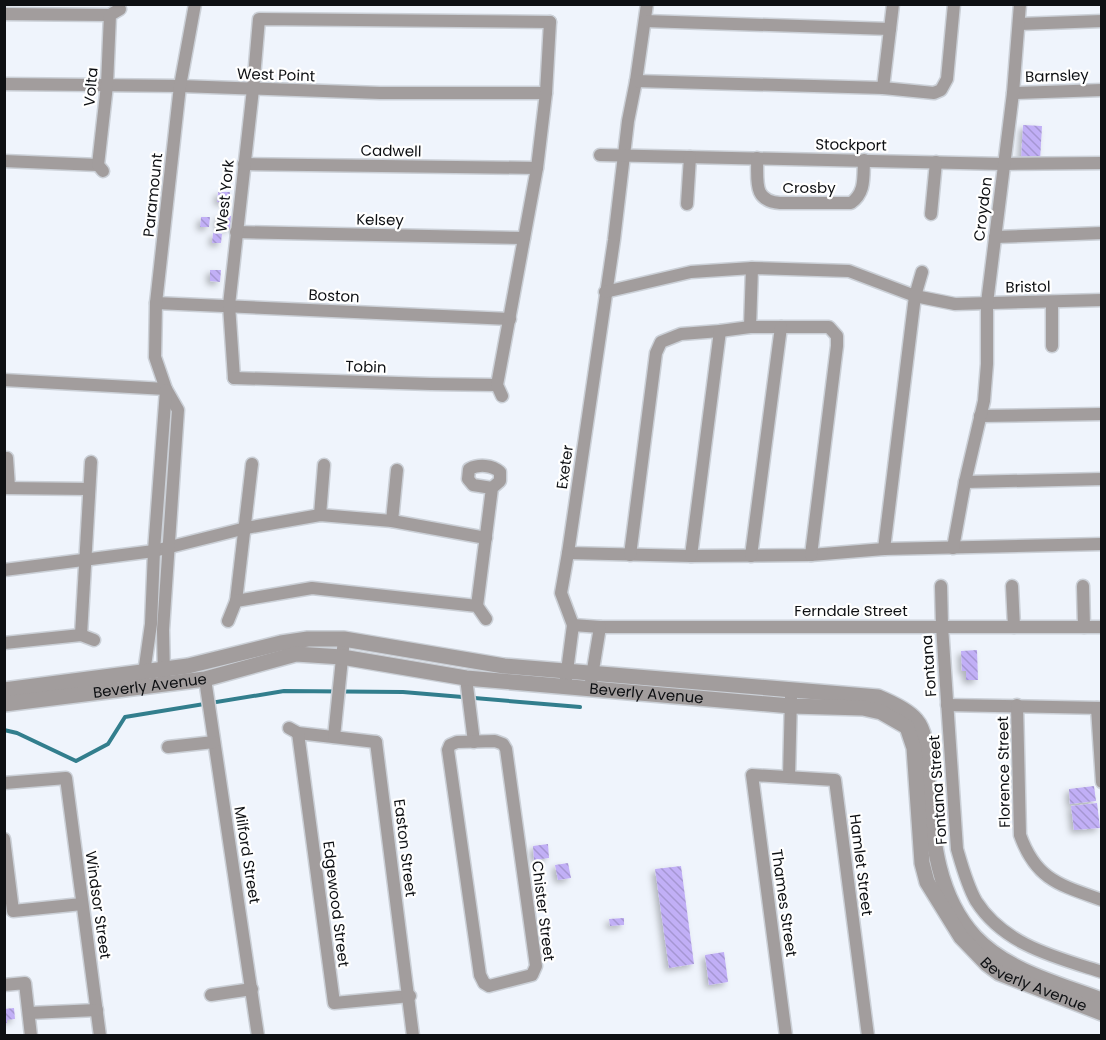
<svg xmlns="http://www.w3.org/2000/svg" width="1106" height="1040" viewBox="0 0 1106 1040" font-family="Poppins,sans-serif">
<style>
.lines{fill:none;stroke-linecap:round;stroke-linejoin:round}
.stream{stroke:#327e8d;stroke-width:4}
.building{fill:url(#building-back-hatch);filter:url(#shadow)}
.minor-casing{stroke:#cbd0d7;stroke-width:15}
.tertiary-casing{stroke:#cbd0d7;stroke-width:18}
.minor{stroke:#a29d9d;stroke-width:12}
.tertiary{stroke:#a29d9d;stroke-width:15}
.labels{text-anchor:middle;stroke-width:4.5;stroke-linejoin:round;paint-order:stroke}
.street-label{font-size:15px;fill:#0e1013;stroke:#fff}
</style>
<defs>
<pattern id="building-back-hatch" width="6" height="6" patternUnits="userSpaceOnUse" patternTransform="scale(1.5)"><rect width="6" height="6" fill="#c1aff6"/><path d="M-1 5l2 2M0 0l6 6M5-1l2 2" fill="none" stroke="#a596d2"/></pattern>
<filter id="shadow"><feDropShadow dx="-3.5" dy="3.5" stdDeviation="3" flood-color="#0004"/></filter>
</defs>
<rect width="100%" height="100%" fill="#eff4fc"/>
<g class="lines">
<!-- stream -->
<polyline class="stream" points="4,730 17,733 76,761 108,744 125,717 284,691 403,692 580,707"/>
</g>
<!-- building -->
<g class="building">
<polygon points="1023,125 1042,126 1040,161 1021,160"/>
<polygon points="218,192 230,192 229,202 217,202"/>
<polygon points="218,215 231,216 230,229 218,228"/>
<polygon points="201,217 210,217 209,227 200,227"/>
<polygon points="213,233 222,234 221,243 212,243"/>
<polygon points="210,270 221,270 220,282 210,281"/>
<polygon points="977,650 978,680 966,680 966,671 962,671 961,651"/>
<polygon points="1094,786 1096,801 1070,804 1069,789"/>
<polygon points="1097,803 1100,828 1074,830 1071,806"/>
<polygon points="548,844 549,858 534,860 533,846"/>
<polygon points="568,863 571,878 558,880 555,865"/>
<polygon points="681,866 694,964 669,968 655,869"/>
<polygon points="624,918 624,925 610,926 609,919"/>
<polygon points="724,952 728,982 709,985 705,955"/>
<polygon points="14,1008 15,1019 7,1020 7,1023 4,1024 4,1009"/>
</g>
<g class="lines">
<defs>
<g id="minor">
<polyline points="647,4 636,81 628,121 614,240 568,553 691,556 811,555 884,549 1102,544"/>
<polyline points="4,14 110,15"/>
<polyline points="645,21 890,29"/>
<polyline points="1019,24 1102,21"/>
<polyline points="636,81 883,88 934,93 941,90 947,79 954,4"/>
<polyline points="4,84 180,86 380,93 546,93"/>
<polyline points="883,88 893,4"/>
<polyline points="1013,93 1102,90"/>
<polyline points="600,155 1003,164 1102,163"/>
<path d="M757,158c1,22 -5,43 23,45h71c15,-11 12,-26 13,-43"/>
<polyline points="4,161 98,165"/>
<polyline points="244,164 537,168"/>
<polyline points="103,171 98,165 107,85 110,15 120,9"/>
<polyline points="687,204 690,157"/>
<polyline points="931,214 936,162"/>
<polyline points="236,232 524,238"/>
<polyline points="995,237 1102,233"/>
<polyline points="605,292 691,272 752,268 849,271 915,296 955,304 1102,300"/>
<polyline points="1052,302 1052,346"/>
<polyline points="156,303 510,319"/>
<polyline points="750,327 752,268"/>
<polyline points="234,378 229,305 253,89 259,19 550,22"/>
<polyline points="234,378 431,384 497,385"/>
<polyline points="4,380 166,389"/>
<polyline points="502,396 497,385 537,168 546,93 550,22"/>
<polyline points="980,416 1102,414"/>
<polyline points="7,458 9,487"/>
<polyline points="965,482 1102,479"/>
<polyline points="4,488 89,489"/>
<polyline points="320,515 324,465"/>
<polyline points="392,521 397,470"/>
<polyline points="953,548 965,482 984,401 987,364 987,303 1013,93 1020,4"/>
<polyline points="884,549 915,296 922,272"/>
<polyline points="568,553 561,593 573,625"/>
<polyline points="630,555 656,353 661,342 681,334 720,331 750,327 829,327 837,336 837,346 811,555"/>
<polyline points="691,556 720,331"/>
<polyline points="751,556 781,327"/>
<polyline points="4,570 154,551 246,528 320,515 392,521 486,538"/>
<path d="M941,586l1,40 15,223c5,17 10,36 19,52 28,44 79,56 126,71"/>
<polyline points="1012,586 1014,627"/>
<polyline points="1083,586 1084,627"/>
<polyline points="236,601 252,464"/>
<path d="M477,606l15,-118 8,-7v-9c-8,-7 -21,-8 -31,-3l-1,10 5,6 19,3"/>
<polyline points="228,621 236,601 312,588 477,606 486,619"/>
<polyline points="81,635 91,462"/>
<polyline points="4,643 81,635 94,640"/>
<polyline points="164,677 163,630 178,410 166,389 155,357 156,303 180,86 195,4"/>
<polyline points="466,678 474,742"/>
<polyline points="205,679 258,1036"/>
<polyline points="566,679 573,625 600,627 1102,627"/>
<polyline points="143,680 151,624 154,551 166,390"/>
<polyline points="591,682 600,627"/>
<polyline points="947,705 1102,708"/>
<path d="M1017,705l3,130c16,45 40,50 82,65"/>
<polyline points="1097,708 1102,782"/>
<polyline points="289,728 298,733 376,742"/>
<polyline points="298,733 334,1003 410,996"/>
<polyline points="334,737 344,639"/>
<polygon points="495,741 503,744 506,749 536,966 532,975 489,986 484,983 480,975 448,750 450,745 457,742"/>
<polyline points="376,742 413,1036"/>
<polyline points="168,747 214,742"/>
<polyline points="789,777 791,697"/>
<polyline points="4,783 66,778 100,1036"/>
<polyline points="4,839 13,911 82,904"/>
<polyline points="4,985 25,983 31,1036"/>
<polyline points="211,995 252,989"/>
<polyline points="29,1013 97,1010"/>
<polyline points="786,1036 752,775 835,780 868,1036"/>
</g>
<g id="tertiary">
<path d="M4,690l184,-24 93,-23 27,-4h36l160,27 374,31c12,5 30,13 38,23 12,14 9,37 11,53 5,57 7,120 48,164 32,34 84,47 127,63"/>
<path id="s1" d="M4,704l201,-25 91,-25 46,3 124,21 325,28 72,2 18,4 26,15 7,21 8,115 5,19 34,55 26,27 12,9 103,40"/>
</g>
</defs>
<!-- minor casing -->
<use href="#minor" class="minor-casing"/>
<!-- tertiary casing -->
<use href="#tertiary" class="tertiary-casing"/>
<!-- minor -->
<use href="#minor" class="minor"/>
<!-- tertiary -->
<use href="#tertiary" class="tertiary"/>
</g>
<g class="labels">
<!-- street labels -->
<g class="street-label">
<text transform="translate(276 75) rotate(2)" y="5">West Point</text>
<text transform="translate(1057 76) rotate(-2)" y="5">Barnsley</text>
<text transform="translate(91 87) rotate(-85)" y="5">Volta</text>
<text transform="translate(851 145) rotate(1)" y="5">Stockport</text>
<text transform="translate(391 151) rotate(1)" y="5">Cadwell</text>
<text x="809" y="193">Crosby</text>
<text transform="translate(153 195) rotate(-84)" y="5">Paramount</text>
<text transform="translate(225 196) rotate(-84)" y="5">West York</text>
<text transform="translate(983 209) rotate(-83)" y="5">Croydon</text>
<text transform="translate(380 220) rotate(1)" y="5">Kelsey</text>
<text transform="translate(1028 287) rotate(-1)" y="5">Bristol</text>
<text transform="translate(334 296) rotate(3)" y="5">Boston</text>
<text transform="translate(366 367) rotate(2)" y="5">Tobin</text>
<text transform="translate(565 467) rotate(-82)" y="5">Exeter</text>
<text x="851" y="616">Ferndale Street</text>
<text transform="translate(929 666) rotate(-94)" y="5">Fontana</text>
<text dy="5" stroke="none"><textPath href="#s1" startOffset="147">Beverly Avenue</textPath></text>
<text dy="5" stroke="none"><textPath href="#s1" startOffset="650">Beverly Avenue</textPath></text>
<text transform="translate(1004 772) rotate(-91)" y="5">Florence Street</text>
<text transform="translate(938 790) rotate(-94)" y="5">Fontana Street</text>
<text transform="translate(405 848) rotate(83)" y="5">Easton Street</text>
<text transform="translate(247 855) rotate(81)" y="5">Milford Street</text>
<text transform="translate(861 865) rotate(83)" y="5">Hamlet Street</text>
<text transform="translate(784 903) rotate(82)" y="5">Thames Street</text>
<text transform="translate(336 904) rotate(83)" y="5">Edgewood Street</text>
<text transform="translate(98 905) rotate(82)" y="5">Windsor Street</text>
<text transform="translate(543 911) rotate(83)" y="5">Chister Street</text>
<text dy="5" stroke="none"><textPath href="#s1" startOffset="1226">Beverly Avenue</textPath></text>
</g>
</g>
<!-- border -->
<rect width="1106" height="1040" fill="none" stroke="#0e1013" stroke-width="12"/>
</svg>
